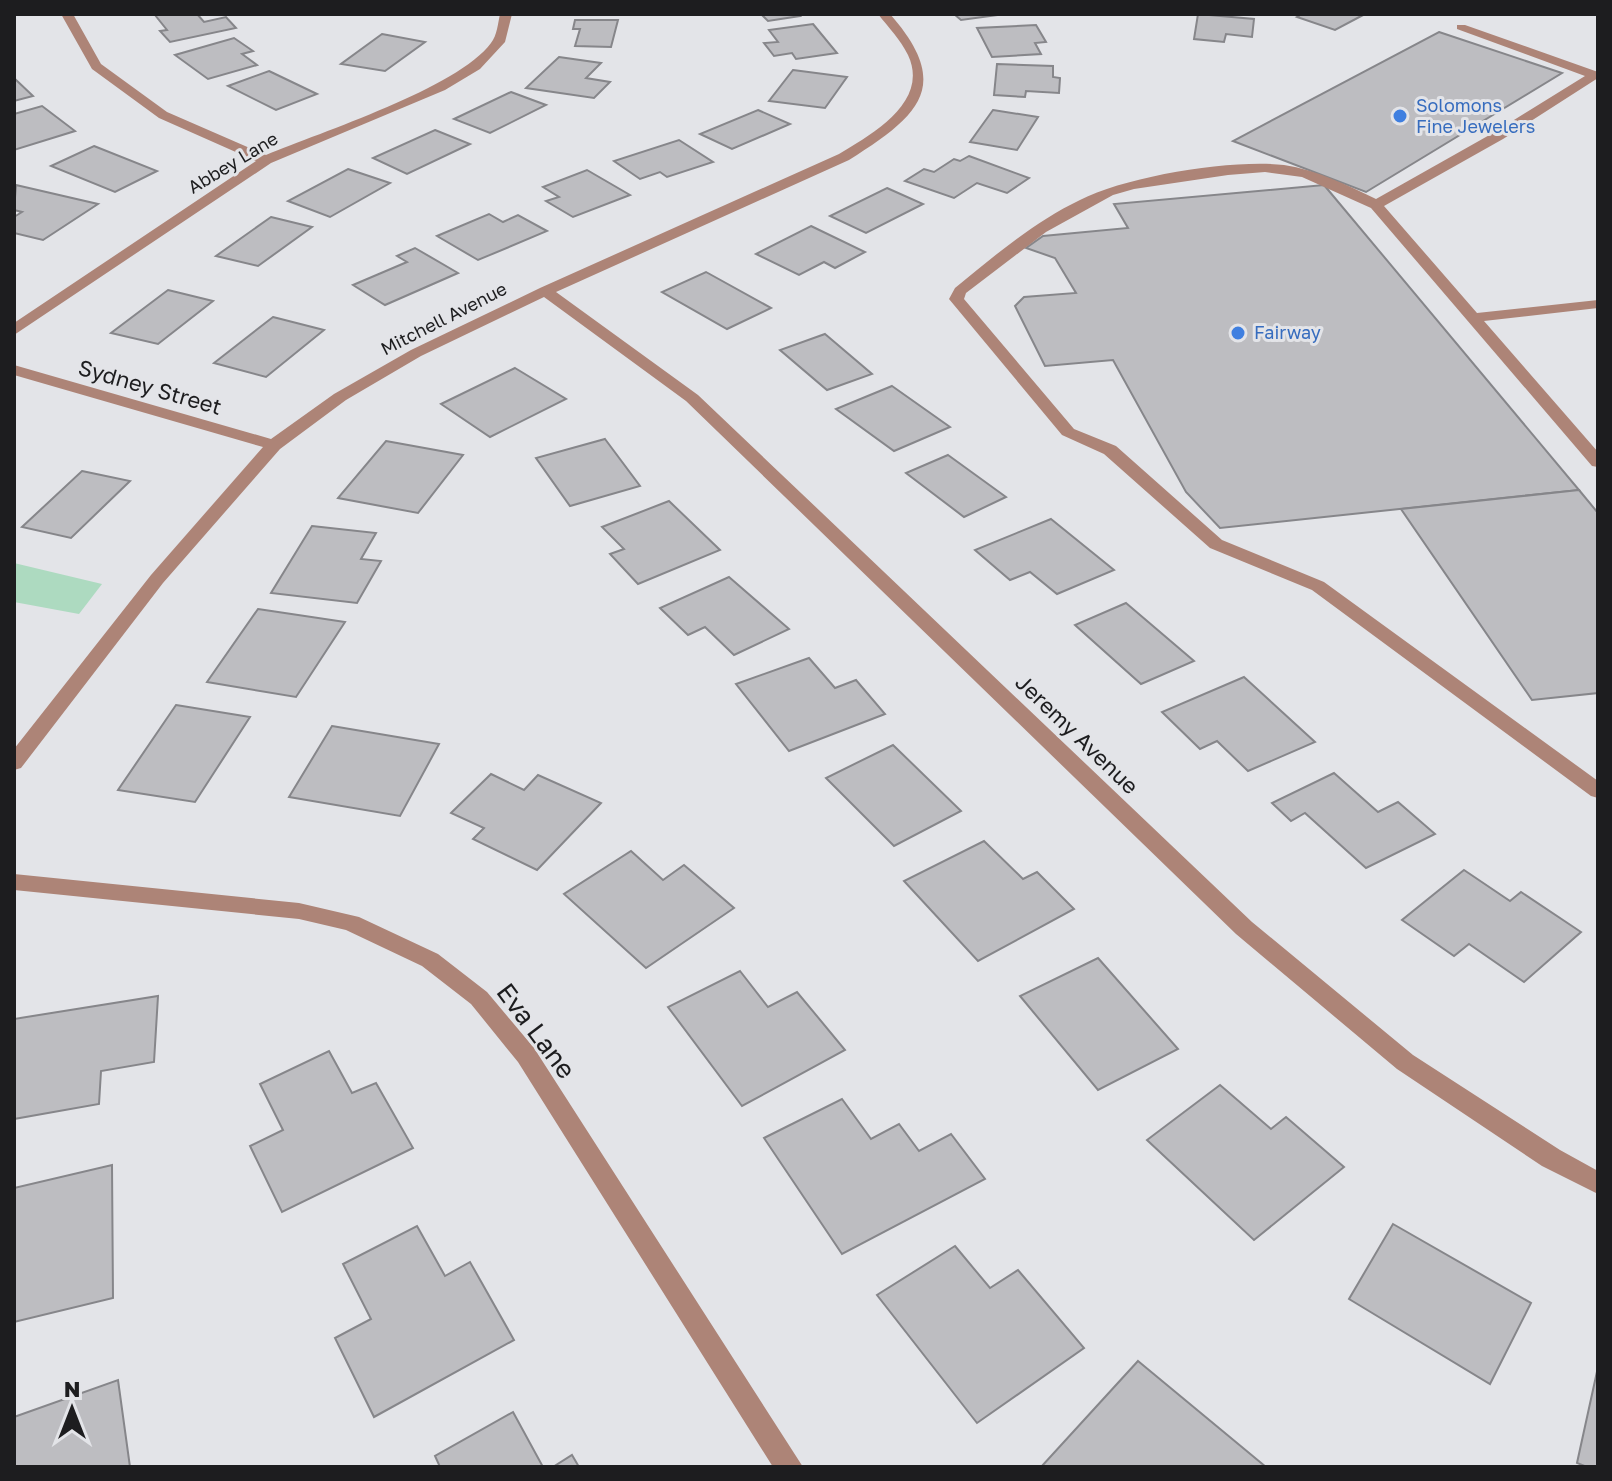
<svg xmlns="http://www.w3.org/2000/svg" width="1612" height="1481" viewBox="0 0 1612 1481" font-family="'Golos Text',sans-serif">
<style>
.green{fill:#addac0}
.building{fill:#bdbdc1;stroke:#86868a;stroke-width:2}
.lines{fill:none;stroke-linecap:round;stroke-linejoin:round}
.service{fill:#ad8477;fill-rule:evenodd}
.minor{fill:#ad8477;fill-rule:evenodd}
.shop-dot{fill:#3f7fe0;stroke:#e3e4e8;stroke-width:3}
.labels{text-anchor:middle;stroke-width:6;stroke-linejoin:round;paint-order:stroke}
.far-shop-label{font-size:18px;fill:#366cbe;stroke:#e3e4e8;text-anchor:start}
.far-street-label{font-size:18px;fill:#1d1d1f;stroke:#e3e4e8}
.street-label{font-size:22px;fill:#1d1d1f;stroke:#e3e4e8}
.near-street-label{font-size:26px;fill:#1d1d1f;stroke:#e3e4e8}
</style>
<rect width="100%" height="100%" fill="#e3e4e8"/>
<!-- green -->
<polygon class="green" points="14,563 102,584 79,614 14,602"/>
<!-- building -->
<g class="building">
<polygon points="197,14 204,22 226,17 236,28 170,42 160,31 167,30 155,15"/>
<polygon points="761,14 798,14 800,16 768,21"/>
<polygon points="954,14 1005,14 961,20"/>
<polygon points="1198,14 1254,19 1252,37 1226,34 1224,42 1194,39"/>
<polygon points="1302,14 1365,14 1335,30 1297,17"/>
<polygon points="575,20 618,20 611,47 575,46 580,29 573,29"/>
<polygon points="813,24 837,53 796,59 792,53 774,56 764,43 778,42 769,30"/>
<polygon points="1036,25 1046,42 1035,43 1041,54 992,57 977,28"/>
<polygon points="1439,32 1562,73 1366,192 1233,141"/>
<polygon points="382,34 425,42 385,71 341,64"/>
<polygon points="234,38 253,51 242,54 257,65 208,79 175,55"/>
<polygon points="559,57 601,63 586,78 610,82 594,98 526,88"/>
<polygon points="997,64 1053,66 1053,77 1060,78 1059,93 1026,91 1025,97 994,95"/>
<polygon points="793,70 847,77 825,108 769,101"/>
<polygon points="269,71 317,94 276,110 228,86"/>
<polygon points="14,78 33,96 14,101"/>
<polygon points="511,92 546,105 490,133 454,119"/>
<polygon points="42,106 75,131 14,150 14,114"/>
<polygon points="758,110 790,124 732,149 700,134"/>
<polygon points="993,110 1038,117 1017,150 970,142"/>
<polygon points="435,130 470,144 407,174 373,158"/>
<polygon points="679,140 713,162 667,177 660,172 640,179 614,161"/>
<polygon points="94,146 157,171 115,192 51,166"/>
<polygon points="969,156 1029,178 1007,193 977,183 954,198 905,181 924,169 934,172 954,159 960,161"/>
<polygon points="348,169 390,183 330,217 288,201"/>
<polygon points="587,170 630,195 573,217 546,201 559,197 543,187"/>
<polygon points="16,185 98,204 43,240 14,233 14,217 22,212 14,210"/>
<polygon points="1324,185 1579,490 1220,528 1186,492 1113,360 1045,366 1015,306 1024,297 1076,293 1055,258 1026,248 1043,236 1128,228 1114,204"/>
<polygon points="887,188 923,204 866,233 830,216"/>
<polygon points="489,214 503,222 518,215 547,231 478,260 437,236"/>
<polygon points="271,217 312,227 258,266 216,256"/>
<polygon points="811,226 865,252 835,268 824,262 799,275 756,254"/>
<polygon points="415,248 458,273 385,305 353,285 407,262 397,256"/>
<polygon points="706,272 771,308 727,329 662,292"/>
<polygon points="168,290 213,301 158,344 111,333"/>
<polygon points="273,317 324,330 266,377 214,363"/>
<polygon points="825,334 872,374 827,390 780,350"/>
<polygon points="515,368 566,399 490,437 441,404"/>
<polygon points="892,386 950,427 894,451 836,409"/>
<polygon points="605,439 640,486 570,506 536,458"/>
<polygon points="386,441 463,455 418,513 338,498"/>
<polygon points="948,455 1006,497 964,517 906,473"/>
<polygon points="82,471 130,481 71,538 22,527"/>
<polygon points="1579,490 1598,513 1598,693 1532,700 1401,509"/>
<polygon points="669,501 720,550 638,584 610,554 624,549 602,527"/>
<polygon points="1051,519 1114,570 1057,594 1030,572 1010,580 975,550"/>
<polygon points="312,526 376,533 361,559 381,561 357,603 271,593"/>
<polygon points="729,577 789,629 734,655 705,627 688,635 660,608"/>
<polygon points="1126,603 1194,661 1141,684 1075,625"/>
<polygon points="258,609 345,622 296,697 207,682"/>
<polygon points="809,658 835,688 856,680 885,714 789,751 736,684"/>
<polygon points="1244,677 1315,742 1248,771 1217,741 1200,749 1162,712"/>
<polygon points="176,705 250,717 195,802 118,790"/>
<polygon points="332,726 439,744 400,816 289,797"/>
<polygon points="893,745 961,811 894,846 826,778"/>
<polygon points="1334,773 1378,812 1398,802 1435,834 1366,868 1305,813 1291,821 1272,803"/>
<polygon points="491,774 524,790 538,775 601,803 537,870 473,839 484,828 451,813"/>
<polygon points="984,841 1023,879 1037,872 1074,909 978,961 904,881"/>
<polygon points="631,851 663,880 684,865 734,908 646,968 564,894"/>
<polygon points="1464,870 1510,901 1521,892 1581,932 1524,982 1469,944 1454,956 1402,920"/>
<polygon points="1098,958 1178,1049 1098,1090 1020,996"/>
<polygon points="740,971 768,1007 797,992 845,1050 742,1106 668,1007"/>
<polygon points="158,996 154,1062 101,1071 99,1104 14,1119 14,1019"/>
<polygon points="329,1051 352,1093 376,1083 413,1148 282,1212 250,1146 283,1130 260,1084"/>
<polygon points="1220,1085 1271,1129 1286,1117 1344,1167 1254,1240 1147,1140"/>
<polygon points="842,1099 871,1139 899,1124 919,1151 951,1134 985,1179 842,1254 764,1138"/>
<polygon points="112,1165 113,1298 14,1322 14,1188"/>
<polygon points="1393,1224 1531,1303 1490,1384 1349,1299"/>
<polygon points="417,1226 445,1276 470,1262 514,1340 374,1417 335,1338 371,1319 343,1264"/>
<polygon points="955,1246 990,1288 1018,1270 1084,1348 977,1423 877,1295"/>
<polygon points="1138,1361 1266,1467 1041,1467"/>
<polygon points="1598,1367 1598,1467 1587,1467 1577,1463"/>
<polygon points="118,1380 130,1467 14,1467 14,1417"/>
<polygon points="513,1412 543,1467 440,1467 435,1456"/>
<polygon points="572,1455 579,1467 553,1467"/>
</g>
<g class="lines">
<!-- service -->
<path class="service" d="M1457,25h8l133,47v6l-95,61 -119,67 93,107 121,-13v8l-114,13 114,131v15l-6,-1 -221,-258 -69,-31 -37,-5 -37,3 -94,14 -21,6 -67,37 -80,61 -2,6 110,130 42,17 106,94 102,42 274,199v17l-7,-2 -279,-206 -102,-42 -106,-94 -42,-19 -113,-136 6,-11c39,-32 79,-66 125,-88 47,-24 152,-41 204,-35 33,5 63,20 92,34l117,-66 92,-57 -128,-47z"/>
<!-- minor -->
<g class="minor">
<path d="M61,14h12l28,50 66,48 99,43c55,-23 192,-67 225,-112 6,-7 7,-20 9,-29h12l-7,28 -25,27 -35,21 -174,73 -257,172v-12l242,-162 -97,-43 -67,-49z"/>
<path d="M878,14h12c64,73 28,102 -41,146l-293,132 142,103 554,527 161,133 147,95 38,21v23l-56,-28 -145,-97 -161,-135 -550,-533 -142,-104 -123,59 -75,44 -66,49 -117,134 -142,185 -7,2v-21l137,-174 112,-128 -249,-72v-10l257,74 63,-45 77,-44 129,-62 299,-134c33,-20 91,-52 69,-99 -8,-16 -19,-27 -30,-41z"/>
<polygon points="14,874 299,903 359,917 438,954 487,992 534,1048 803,1467 773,1467 518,1062 471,1004 422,966 346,930 299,919 14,890"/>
</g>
</g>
<!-- markers -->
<g class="shop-dot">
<circle cx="1400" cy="116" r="8"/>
<circle cx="1238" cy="333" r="8"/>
</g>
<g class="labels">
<!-- far-shop labels -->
<g class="far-shop-label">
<text x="1416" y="112">Solomons<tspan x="1416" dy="21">Fine Jewelers</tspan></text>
<text x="1254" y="339">Fairway</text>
</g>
<!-- far-street labels -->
<g class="far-street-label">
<text transform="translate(233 163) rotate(-31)" y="6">Abbey Lane</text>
<text transform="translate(444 319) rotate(-27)" y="6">Mitchell Avenue</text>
</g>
<!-- street labels -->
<g class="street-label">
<text transform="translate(150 387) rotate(16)" y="8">Sydney Street</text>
<text transform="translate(1077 734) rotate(44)" y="8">Jeremy Avenue</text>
</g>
<!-- near-street labels -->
<g class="near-street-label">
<text transform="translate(536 1031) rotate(53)" y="9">Eva Lane</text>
</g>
</g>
<!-- border -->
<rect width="1612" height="1481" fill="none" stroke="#1d1d1f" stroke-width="32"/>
<!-- north arrow -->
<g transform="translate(72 1409)" stroke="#e3e4e8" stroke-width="6" paint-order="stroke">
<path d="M0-6L14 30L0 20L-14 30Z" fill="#1d1d1f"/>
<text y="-12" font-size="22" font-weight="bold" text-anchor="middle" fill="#1d1d1f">N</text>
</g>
</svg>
